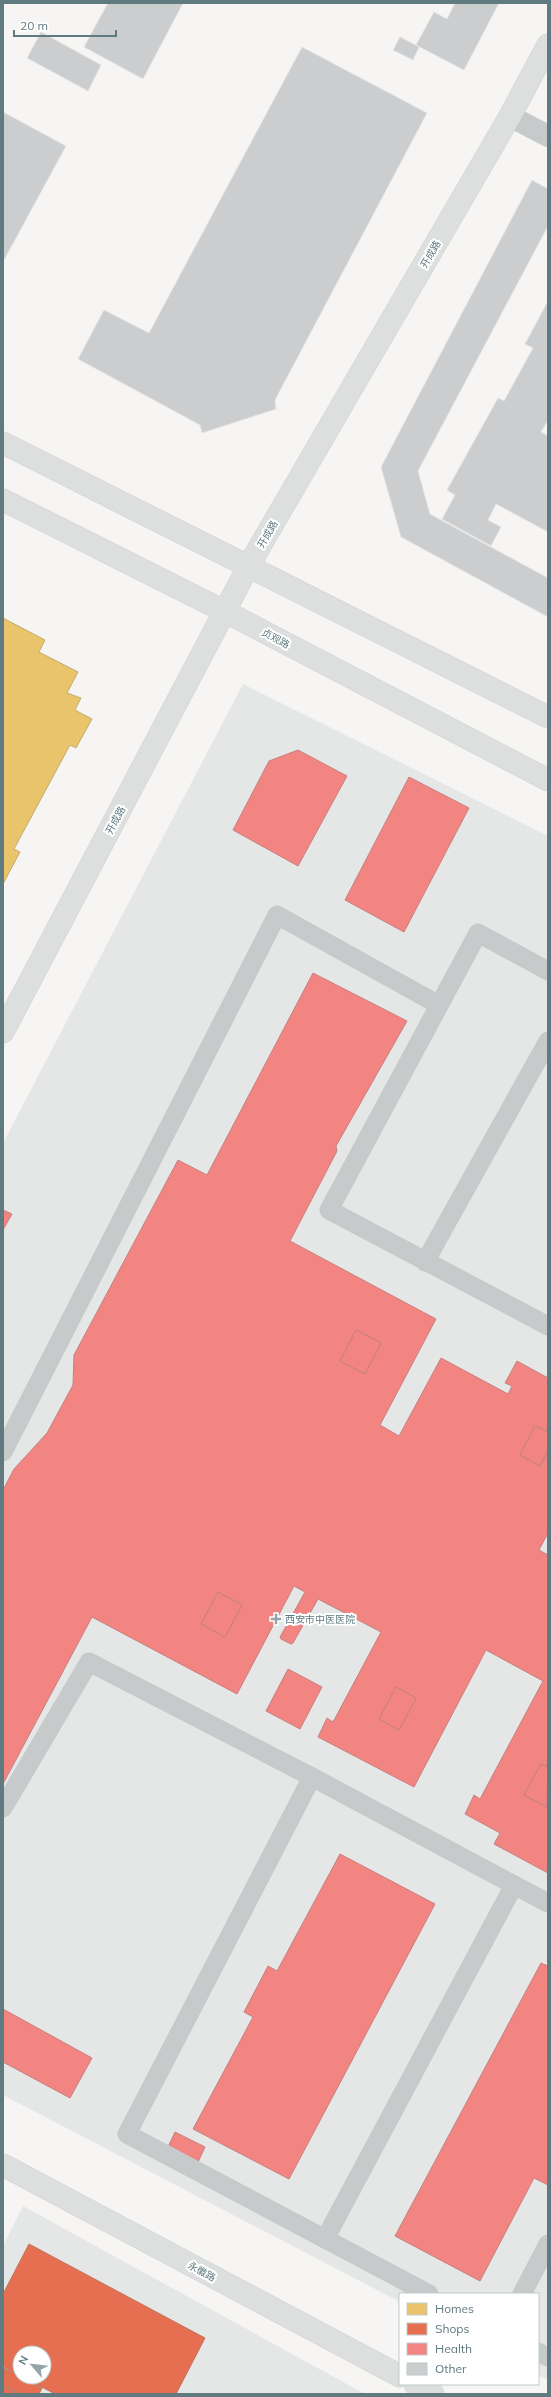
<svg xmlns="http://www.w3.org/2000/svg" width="551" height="2397" viewBox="0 0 551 2397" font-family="Mulish,'Noto Sans SC',sans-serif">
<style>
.built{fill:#e5e7e6;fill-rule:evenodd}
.homes{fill:#e9c46a;stroke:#c0ae71}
.shops{fill:#e76f51;stroke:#be735f}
.health{fill:#f28482;stroke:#c68181;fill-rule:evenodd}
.building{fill:#cbcdce;stroke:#e5e4e4}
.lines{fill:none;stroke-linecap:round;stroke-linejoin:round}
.secondary-casing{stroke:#d1d2d2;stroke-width:23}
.lane{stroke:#c7caca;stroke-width:19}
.street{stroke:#c7caca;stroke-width:22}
.secondary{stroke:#dddfdf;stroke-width:22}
.poi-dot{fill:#94a6a9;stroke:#fff;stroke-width:1.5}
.labels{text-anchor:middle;stroke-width:4;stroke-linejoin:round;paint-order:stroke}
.street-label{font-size:10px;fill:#5f7b80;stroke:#fff}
.poi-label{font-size:10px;fill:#5f7b80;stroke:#fff;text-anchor:start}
</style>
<rect width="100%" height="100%" fill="#f6f5f4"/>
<!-- built -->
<g class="built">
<polygon points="243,684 548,836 548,2380 538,2375 538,2294 400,2294 400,2302 3,2095 3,1143"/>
<path d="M23,2206l342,188h-362v-148zM20,2353h24v24h-24z"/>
</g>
<!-- homes -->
<polygon class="homes" points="3,618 45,640 39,652 78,672 67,693 81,698 75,710 92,719 76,748 70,745 14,849 20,852 3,884"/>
<!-- shops -->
<g class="shops">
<polygon points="29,2244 205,2338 176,2394 55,2394 23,2377 44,2377 44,2353 20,2353 20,2376 3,2366 3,2294"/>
<polygon points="4,2368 42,2388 39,2394 20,2394 3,2385"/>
<polygon points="3,2386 18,2394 3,2394"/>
</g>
<!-- health -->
<g class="health">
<polygon points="298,750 347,776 298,866 233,830 269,761"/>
<polygon points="409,777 469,808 404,932 345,900"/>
<path d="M313,973l94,48 -71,125 1,5 -47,90 146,78 -56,106 19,11 42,-78 67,36 4,-8 -7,-3 12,-22 31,17v54l-13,-6 -15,29 20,11 8,-16v83l-9,17 9,5v212l-7,-3 -17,31 23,12 1,-2v68l-54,-29 6,-11 -35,-19 9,-19 6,4 63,-118 -57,-31 -72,137 -96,-50 9,-19 6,4 48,-90 -63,-33 -25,44 -2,1 -10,-5 -1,-2 25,-45 -11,-6 -57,108 -145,-77 -89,167v-294l11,-21 33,-36 26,-48 1,-30 104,-195 29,15zM356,1330l25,13 -16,31 -25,-13zM218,1592l24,13 -17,32 -24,-13zM396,1687l20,11 -17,32 -20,-11z"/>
<polygon points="3,1210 12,1214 3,1230"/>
<polygon points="356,1330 381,1343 365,1374 340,1361"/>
<polygon points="535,1426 548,1432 548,1450 540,1466 520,1455"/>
<polygon points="218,1592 242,1605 225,1637 201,1624"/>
<polygon points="288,1669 322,1687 300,1729 266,1711"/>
<polygon points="396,1687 416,1698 399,1730 379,1719"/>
<polygon points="541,1764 548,1767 547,1807 524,1795"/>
<polygon points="340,1854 435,1904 289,2179 193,2129 253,2017 244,2012 268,1966 277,1971"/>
<polygon points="541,1963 548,1966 548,2185 534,2178 480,2281 395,2236"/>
<polygon points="3,2009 92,2058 70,2098 3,2062"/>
<polygon points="175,2132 205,2147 198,2162 168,2147"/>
</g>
<!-- building -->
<g class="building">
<polygon points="108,3 183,3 143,79 84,47"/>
<polygon points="455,3 499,3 464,70 416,45 434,12 447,19"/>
<polygon points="41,32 101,65 88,91 27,58"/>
<polygon points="400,37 419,47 413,60 393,50"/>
<polygon points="302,47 427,113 275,400 276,409 202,433 200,425 78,359 104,310 149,333"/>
<polygon points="3,112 66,146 3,262"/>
<polygon points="532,180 548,189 548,226 418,471 430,514 548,578 548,617 401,537 381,467"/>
<polygon points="548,301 548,420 541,432 548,436 548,532 496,504 488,520 501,527 491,546 442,519 455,495 447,490 498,398 504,401 533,348 525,344"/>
</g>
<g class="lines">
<defs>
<g id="secondary">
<polyline points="3,443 548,717"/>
<polyline points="3,500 226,612 548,780"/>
<polyline points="3,1032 249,565 510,116 548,45"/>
<polyline points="3,2165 400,2376"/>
<polyline points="415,2384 433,2394"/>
</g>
</defs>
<!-- secondary casing -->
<use href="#secondary" class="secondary-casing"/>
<!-- lane -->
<g class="lane">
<polyline points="548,971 478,933 329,1210 548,1326"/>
<polyline points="425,1262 548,1041"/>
<polyline points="3,1452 277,915 439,1005"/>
<polyline points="312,1777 127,2134 429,2294"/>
<polyline points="3,1808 89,1662 312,1777 548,1903"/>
<polyline points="325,2239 514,1885"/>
<polyline points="522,2294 548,2244"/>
<polyline points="538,2352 548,2357"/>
</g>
<!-- street -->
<polyline class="street" points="510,116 548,136"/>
<!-- secondary -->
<use href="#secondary" class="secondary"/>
</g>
<!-- markers -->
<path class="poi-dot" d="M274 1613h4v4h4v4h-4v4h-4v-4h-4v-4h4z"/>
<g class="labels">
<!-- street labels -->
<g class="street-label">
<text transform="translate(430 254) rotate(-60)" y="4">开成路</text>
<text transform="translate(267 534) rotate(-60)" y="4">开成路</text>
<text transform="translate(276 638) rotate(28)" y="4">贞观路</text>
<text transform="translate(115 820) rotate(-62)" y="4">开成路</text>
<text transform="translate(202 2271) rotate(28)" y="4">永徽路</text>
</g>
<!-- poi labels -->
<g class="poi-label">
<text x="285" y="1623">西安市中医医院</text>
</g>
</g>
<!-- border -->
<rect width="551" height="2397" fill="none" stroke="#5f7b80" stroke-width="8"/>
<!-- legend -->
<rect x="399" y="2293" width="140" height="92" fill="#ffffff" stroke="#bfcacc"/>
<rect x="407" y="2303" width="20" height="12" fill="#e9c46a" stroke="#bfcacc"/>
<text x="435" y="2313" font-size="12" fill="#5f7b80">Homes</text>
<rect x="407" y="2323" width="20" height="12" fill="#e76f51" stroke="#bfcacc"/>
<text x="435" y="2333" font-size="12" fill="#5f7b80">Shops</text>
<rect x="407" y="2343" width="20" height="12" fill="#f28482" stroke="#bfcacc"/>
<text x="435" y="2353" font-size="12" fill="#5f7b80">Health</text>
<rect x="407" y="2363" width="20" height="12" fill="#cbcdce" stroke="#bfcacc"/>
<text x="435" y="2373" font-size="12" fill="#5f7b80">Other</text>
<!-- north arrow -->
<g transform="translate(32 2365) rotate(298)"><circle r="19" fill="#ffffff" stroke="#bfcacc"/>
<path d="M0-3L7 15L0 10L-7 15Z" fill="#94a6a9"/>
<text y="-6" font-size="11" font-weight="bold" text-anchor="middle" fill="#5f7b80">N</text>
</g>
<!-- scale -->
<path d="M14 30v6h102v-6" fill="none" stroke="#5f7b80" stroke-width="2"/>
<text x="20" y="30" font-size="12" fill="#5f7b80" stroke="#ffffff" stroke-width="3" paint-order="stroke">20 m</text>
</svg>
